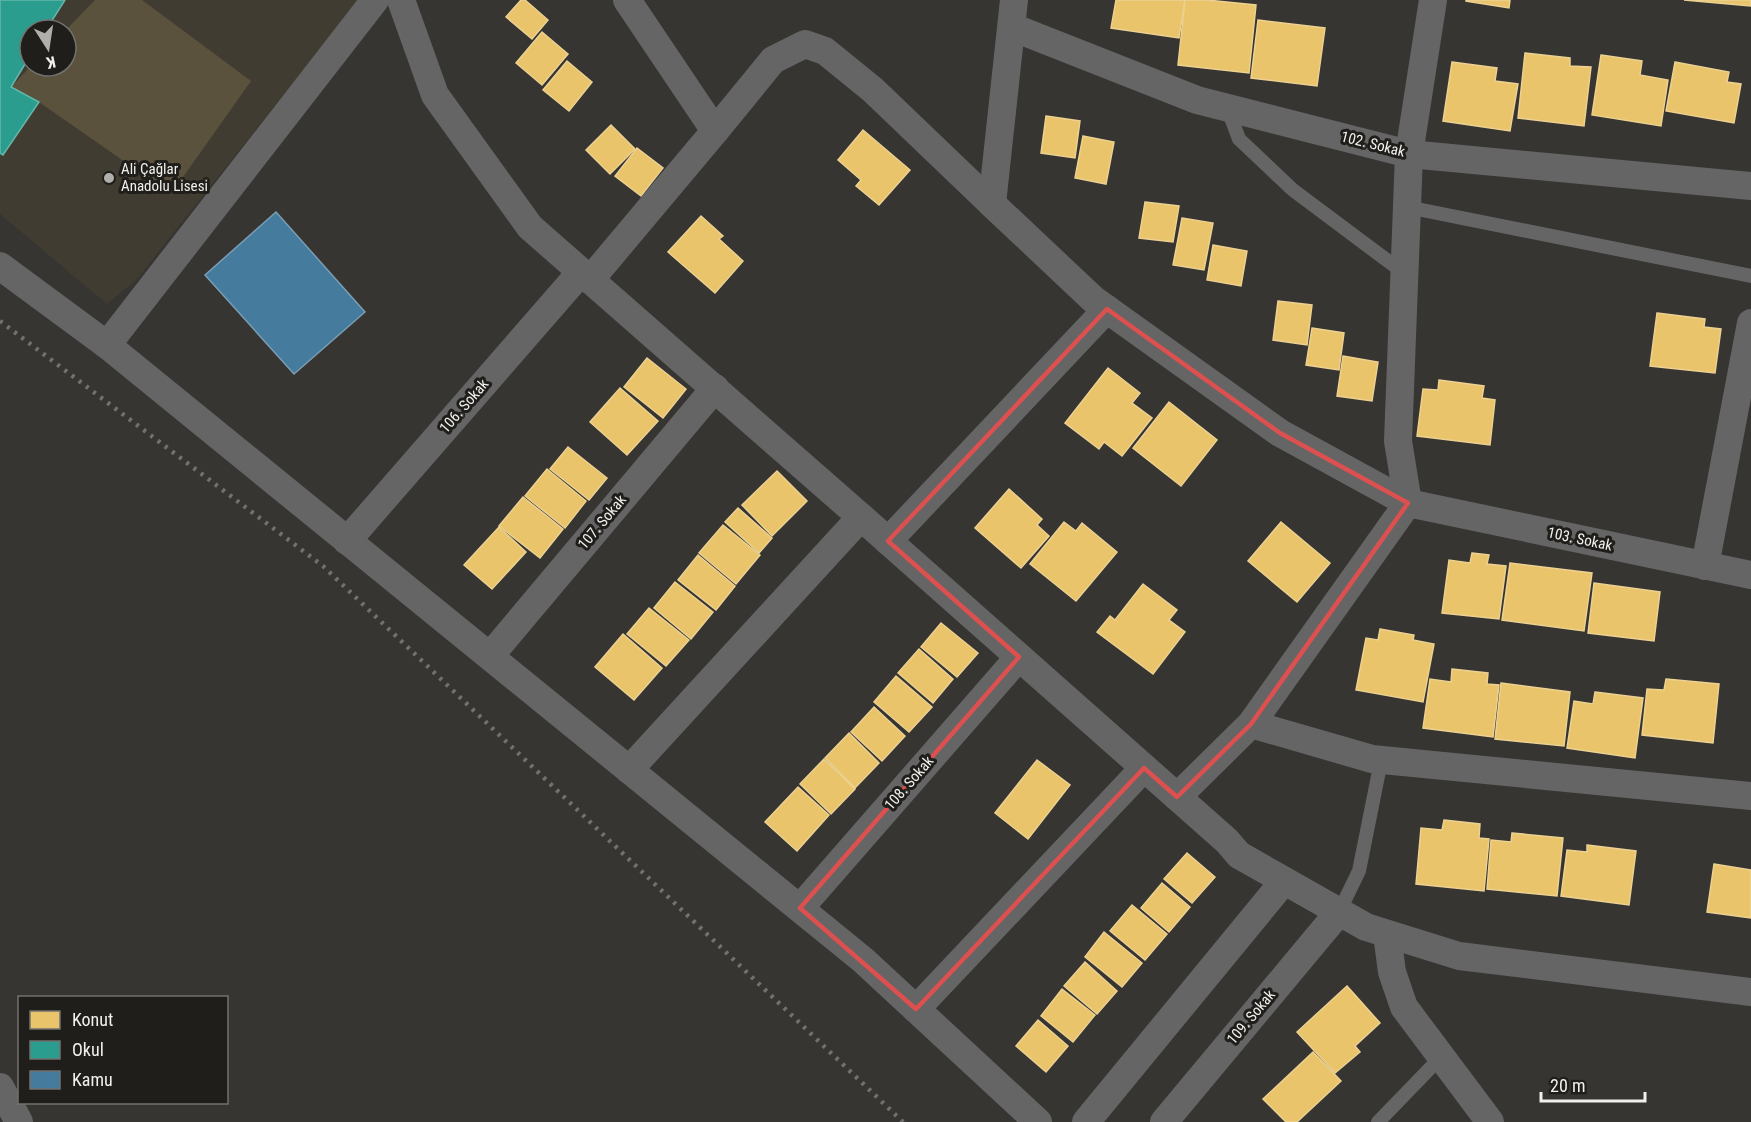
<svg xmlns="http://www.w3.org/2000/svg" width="1751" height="1122" viewBox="0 0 1751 1122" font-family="'Roboto Condensed',sans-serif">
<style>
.built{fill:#413c31;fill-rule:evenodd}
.green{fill:#5a523c}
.homes{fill:#e9c46a;stroke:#ecd191;stroke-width:1.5}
.schools{fill:#2a9d8f;stroke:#66b6ab;stroke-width:1.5}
.public{fill:#457b9d;stroke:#799eb5;stroke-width:1.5}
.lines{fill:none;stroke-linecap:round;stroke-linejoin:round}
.service{stroke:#656566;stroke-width:14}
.minor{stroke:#656566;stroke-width:28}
.rail{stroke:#727070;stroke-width:4.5;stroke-dasharray:3 6;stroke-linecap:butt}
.marked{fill:none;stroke:#dc504f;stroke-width:4.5;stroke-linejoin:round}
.poi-dot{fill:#b1afab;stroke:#1f1e1b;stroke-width:2}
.labels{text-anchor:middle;stroke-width:6;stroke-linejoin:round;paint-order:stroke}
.street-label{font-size:15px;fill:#f2f0ec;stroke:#1f1e1b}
.poi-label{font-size:15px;fill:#f2f0ec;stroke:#1f1e1b;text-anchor:start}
</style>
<rect width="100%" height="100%" fill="#373532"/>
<!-- built -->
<path class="built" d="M0,0h359l-223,280 -29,24 -107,-90zM30,30h36v36h-36z"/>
<!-- green -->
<polygon class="green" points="95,0 142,0 251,81 171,194 39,102 11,87 31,66 66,66 66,30"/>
<!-- homes -->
<g class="homes">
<polygon points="521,0 525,0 548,20 532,39 506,17"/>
<polygon points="1116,0 1185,0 1179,38 1111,28"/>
<polygon points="1185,0 1207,0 1256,5 1249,73 1178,65"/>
<polygon points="1466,0 1510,0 1509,8 1466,1"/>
<polygon points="1684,0 1751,0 1751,6"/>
<polygon points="1258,20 1325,28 1317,86 1251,78"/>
<polygon points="542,32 568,54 542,85 516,63"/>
<polygon points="1525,53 1570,58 1570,66 1591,67 1584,126 1518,118"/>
<polygon points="1601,55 1642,61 1640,75 1668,80 1661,126 1592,115"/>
<polygon points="567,61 592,82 569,111 543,90"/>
<polygon points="1452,62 1497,68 1495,81 1518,84 1510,131 1443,121"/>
<polygon points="1675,62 1729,72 1727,82 1741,84 1734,123 1666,111"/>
<polygon points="1046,116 1080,121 1075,158 1041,153"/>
<polygon points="611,125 635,149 610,174 586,150"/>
<polygon points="863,130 910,170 879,205 856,186 861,180 838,160"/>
<polygon points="1083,136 1114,142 1106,184 1075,178"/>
<polygon points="637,148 663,168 641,196 615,176"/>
<polygon points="1145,202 1179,206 1173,242 1139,238"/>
<polygon points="701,216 723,236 719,239 743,261 715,293 668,252"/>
<polygon points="1182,218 1213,223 1204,270 1173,265"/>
<polygon points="1213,245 1247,251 1241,286 1207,280"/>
<polygon points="1278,301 1312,305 1307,345 1273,340"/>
<polygon points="1657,313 1705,319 1704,327 1721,329 1715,373 1650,366"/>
<polygon points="1312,328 1344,333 1339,370 1306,365"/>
<polygon points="1343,356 1378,362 1372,401 1337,396"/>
<polygon points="647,358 686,389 663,418 624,387"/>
<polygon points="1108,368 1140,393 1132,403 1152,418 1122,456 1104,442 1099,449 1065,423"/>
<polygon points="1439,380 1484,386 1482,398 1495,400 1490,445 1417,436 1423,389 1438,390"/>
<polygon points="620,388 658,421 627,455 590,422"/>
<polygon points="1169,402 1217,440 1181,486 1133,448"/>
<polygon points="568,447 607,478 589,500 550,469"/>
<polygon points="547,469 586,501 565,528 525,496"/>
<polygon points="777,471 807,501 772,536 742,505"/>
<polygon points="1009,489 1042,519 1037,525 1049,536 1021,568 975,528"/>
<polygon points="523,497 563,529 540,558 499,526"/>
<polygon points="738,508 772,538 759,553 725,522"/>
<polygon points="1064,522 1076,531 1082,523 1117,552 1076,601 1030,564"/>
<polygon points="1281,522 1330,563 1297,602 1248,561"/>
<polygon points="723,525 760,555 736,584 699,553"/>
<polygon points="499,527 526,552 492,589 464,565"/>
<polygon points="1472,553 1489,555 1487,564 1506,566 1499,619 1442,613 1449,560 1470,563"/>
<polygon points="698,555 735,586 716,610 678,580"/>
<polygon points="1510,563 1592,573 1584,631 1502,620"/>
<polygon points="675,582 713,612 691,639 654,608"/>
<polygon points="1594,583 1660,592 1654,641 1588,633"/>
<polygon points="1143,584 1177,610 1169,620 1185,632 1153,674 1097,632 1110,616 1115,620"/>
<polygon points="649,608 689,640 666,666 627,634"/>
<polygon points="941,623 978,653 957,677 921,647"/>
<polygon points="1380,629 1414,635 1413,640 1434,644 1423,702 1356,690 1366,638 1378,640"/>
<polygon points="623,634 662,668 634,700 595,667"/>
<polygon points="919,649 953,679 933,703 898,673"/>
<polygon points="1452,669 1488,673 1487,684 1499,685 1493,737 1423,728 1430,679 1451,682"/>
<polygon points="896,676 932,707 909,732 874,702"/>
<polygon points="1666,679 1719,684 1713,743 1642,735 1647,689 1664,690"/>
<polygon points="1501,683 1570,692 1564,746 1495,739"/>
<polygon points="1595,692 1643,698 1635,758 1567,748 1574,701 1593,704"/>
<polygon points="874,707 905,736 882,761 851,732"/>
<polygon points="849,733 879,763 855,788 825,758"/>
<polygon points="824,759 855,789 831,814 800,784"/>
<polygon points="1037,760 1070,785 1028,839 995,813"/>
<polygon points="798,787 829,815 797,851 765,822"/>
<polygon points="1444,820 1480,824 1479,838 1489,839 1484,891 1416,884 1421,828 1442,830"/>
<polygon points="1512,833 1563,838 1557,896 1487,889 1491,840 1511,842"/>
<polygon points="1587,845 1636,851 1629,905 1561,896 1567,850 1587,852"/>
<polygon points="1187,853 1215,877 1192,903 1164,879"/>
<polygon points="1714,864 1751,870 1751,918 1707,912"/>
<polygon points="1162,883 1190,907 1169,932 1141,908"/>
<polygon points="1132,905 1167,934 1145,960 1110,931"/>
<polygon points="1104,932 1142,963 1122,987 1085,957"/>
<polygon points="1085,962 1117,991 1097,1014 1064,986"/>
<polygon points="1347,986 1380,1023 1355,1046 1360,1052 1335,1073 1297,1032"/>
<polygon points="1062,989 1095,1015 1073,1042 1041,1016"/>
<polygon points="1038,1020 1068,1046 1046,1072 1016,1046"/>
<polygon points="1313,1052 1341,1081 1297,1122 1286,1122 1263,1099"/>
</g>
<!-- schools -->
<polygon class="schools" points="0,0 65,0 46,30 30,30 30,56 11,87 39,102 3,155 0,153"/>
<!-- public -->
<polygon class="public" points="276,212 365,312 294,374 205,275"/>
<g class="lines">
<!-- service -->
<g class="service">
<polyline points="1227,107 1239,139 1293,190 1404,273"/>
<polyline points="1407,207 1751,276"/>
<polyline points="1339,912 1359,871 1381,761"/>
<polyline points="1378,1122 1441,1057"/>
</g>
<!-- minor -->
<g class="minor">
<polyline points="401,0 435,95 530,227 861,517 1227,841 1239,855 1366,927 1459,956 1751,992"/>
<polyline points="627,0 715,131"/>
<polyline points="1014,0 992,204 1094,300 1280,433 1408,503 1251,724 1177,797"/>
<polyline points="1433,0 1409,154 1398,441 1408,503 1751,575"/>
<polyline points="1012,27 1197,100 1409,154 1751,186"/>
<polyline points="0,266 107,345 863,960 1038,1122"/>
<polyline points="590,280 715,131 773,60 805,44 825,51 873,90 992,204"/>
<polyline points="107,345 375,0"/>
<polyline points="347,541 581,272"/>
<polyline points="888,541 1107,309"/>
<polyline points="1705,566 1751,323"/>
<polyline points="490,656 715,388"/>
<polyline points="1251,724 1372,759 1751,796"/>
<polyline points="629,770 861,517"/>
<polyline points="800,908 1019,657"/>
<polyline points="1387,934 1392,972 1404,1007 1490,1122"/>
<polyline points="916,1009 1144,768"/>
<polyline points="0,1087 19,1122"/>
<polyline points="1086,1122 1284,881"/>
<polyline points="1164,1122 1339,912"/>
</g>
<!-- rail -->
<polyline class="rail" points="0,321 323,566 903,1122"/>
</g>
<!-- marked area -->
<path class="marked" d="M1107,309l173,124 128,70 -157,221 -74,73 -33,-29 -228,241 -116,-101 219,-251 -131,-116z"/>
<!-- markers -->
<circle class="poi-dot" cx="109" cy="178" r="6"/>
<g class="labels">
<!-- street labels -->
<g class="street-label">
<text transform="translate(1373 144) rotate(14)" y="5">102. Sokak</text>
<text transform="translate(464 406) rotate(-49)" y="5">106. Sokak</text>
<text transform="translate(602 522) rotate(-50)" y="5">107. Sokak</text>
<text transform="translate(1580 539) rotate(12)" y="5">103. Sokak</text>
<text transform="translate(909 783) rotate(-49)" y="5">108. Sokak</text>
<text transform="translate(1251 1017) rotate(-50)" y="5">109. Sokak</text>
</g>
<!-- poi labels -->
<g class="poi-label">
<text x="121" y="174">Ali Çağlar<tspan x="121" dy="17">Anadolu Lisesi</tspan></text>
</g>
</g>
<!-- legend -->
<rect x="18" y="996" width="210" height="108" fill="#1f1e1b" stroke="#73726f" stroke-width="1.5"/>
<rect x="30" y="1011" width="30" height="18" fill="#e9c46a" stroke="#73726f" stroke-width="1.5"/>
<text x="72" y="1026" font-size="18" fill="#f2f0ec">Konut</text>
<rect x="30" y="1041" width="30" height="18" fill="#2a9d8f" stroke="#73726f" stroke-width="1.5"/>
<text x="72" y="1056" font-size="18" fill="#f2f0ec">Okul</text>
<rect x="30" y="1071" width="30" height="18" fill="#457b9d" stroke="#73726f" stroke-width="1.5"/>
<text x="72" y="1086" font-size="18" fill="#f2f0ec">Kamu</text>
<!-- north arrow -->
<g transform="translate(48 48) rotate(168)"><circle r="28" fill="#1f1e1b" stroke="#73726f" stroke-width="1.5"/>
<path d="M0-4.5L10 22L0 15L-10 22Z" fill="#b1afab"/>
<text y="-9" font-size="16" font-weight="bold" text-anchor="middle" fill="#f2f0ec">K</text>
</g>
<!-- scale -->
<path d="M1541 1092v9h104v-9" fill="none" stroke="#f2f0ec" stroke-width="3"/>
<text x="1550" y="1092" font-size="18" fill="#f2f0ec" stroke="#1f1e1b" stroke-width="4.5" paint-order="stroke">20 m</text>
</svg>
